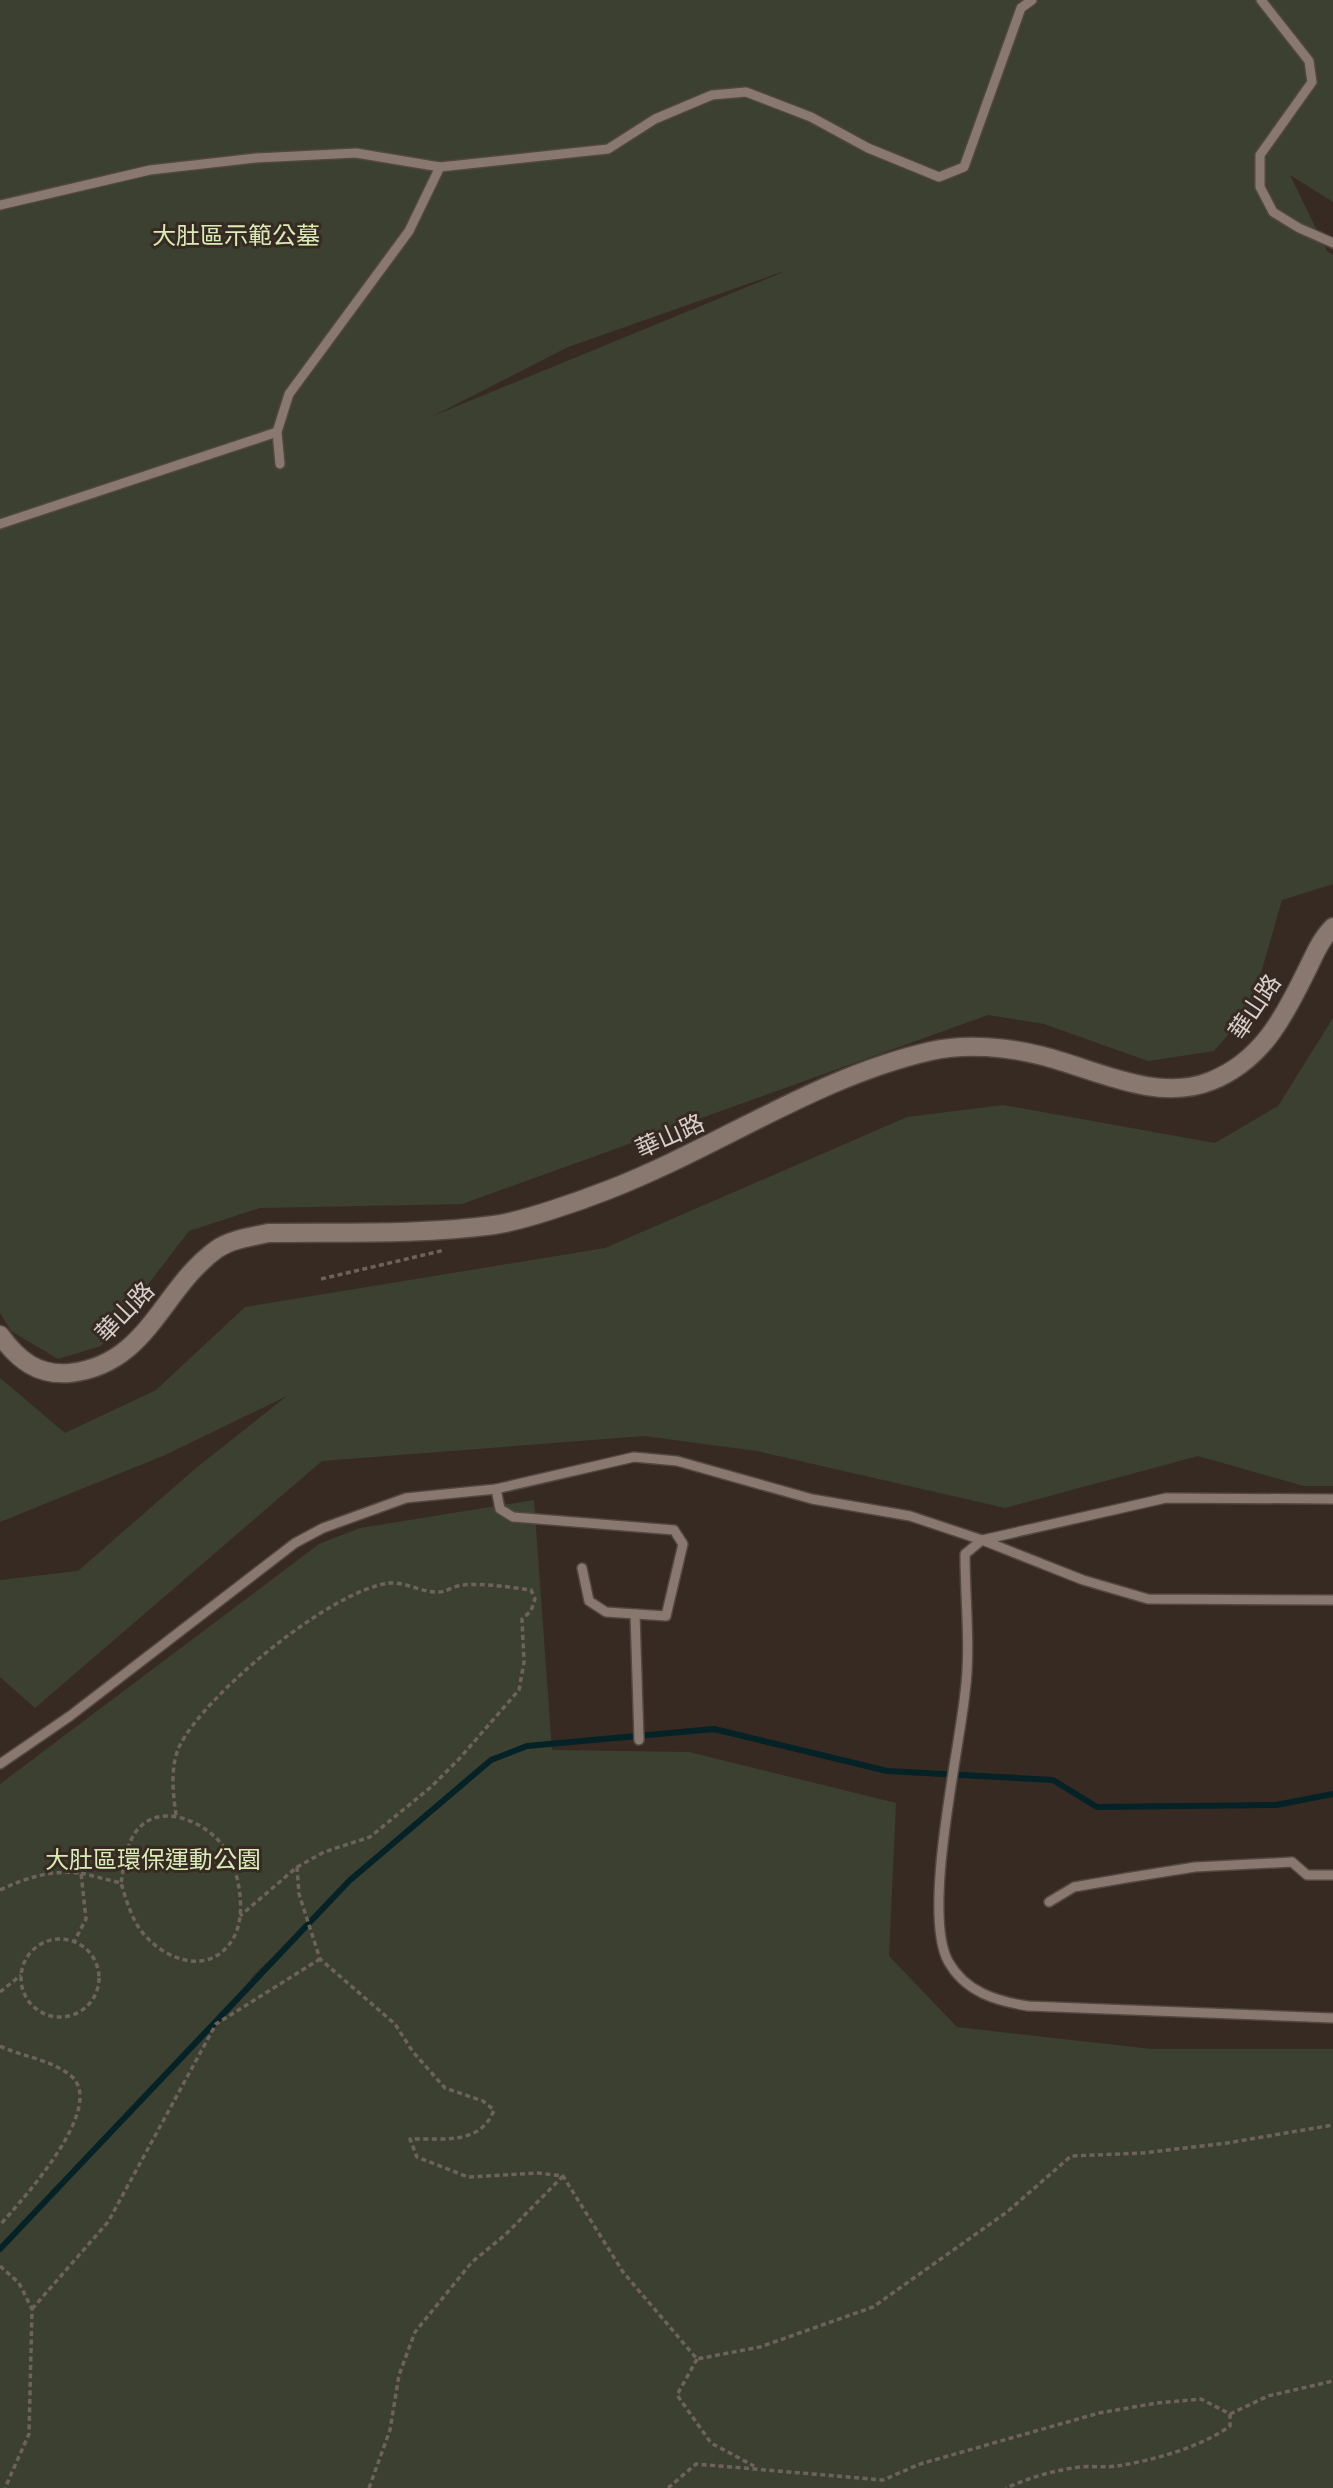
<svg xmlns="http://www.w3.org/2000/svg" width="1333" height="2488" viewBox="0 0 1333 2488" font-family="'Roboto Condensed','Noto Sans TC',sans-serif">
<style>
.green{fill:#3b4031;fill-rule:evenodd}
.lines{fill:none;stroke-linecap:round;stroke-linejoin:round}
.stream{stroke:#052226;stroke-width:6}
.lane-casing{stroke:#524741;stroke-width:12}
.secondary-casing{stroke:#524741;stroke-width:21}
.path{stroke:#6e635c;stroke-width:3.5;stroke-dasharray:5 3.5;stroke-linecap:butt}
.lane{stroke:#88786f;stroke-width:9}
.secondary{stroke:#88786f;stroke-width:18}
.labels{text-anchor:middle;stroke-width:6;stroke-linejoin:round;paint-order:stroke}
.park-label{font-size:24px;fill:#d9ecb6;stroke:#372a22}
.street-label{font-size:24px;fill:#d9d0cb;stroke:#372a22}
</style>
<rect width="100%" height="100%" fill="#372a22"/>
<!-- green -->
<g class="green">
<path d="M0,0h1333v202l-43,-27 37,76 6,4v629l-51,16 -31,108 -37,43 -66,10 -104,-37 -56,-9 -526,189 -202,4 -71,23 -88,115 -43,13 -47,-28 -11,-18zM782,272l-1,1 -348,143 135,-69z"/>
<polygon points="1333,1018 1333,1486 1304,1486 1198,1456 1005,1508 757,1451 644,1436 322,1461 35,1708 0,1677 0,1580 78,1571 196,1468 287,1396 163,1456 0,1522 0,1378 65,1433 156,1390 245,1307 605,1248 907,1117 1003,1105 1215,1143 1278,1106"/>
<path d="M534,1500l18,250 137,2 207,51 -7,153 68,71 195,22h181v439h-1333v-704l319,-240 41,-16zM325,1907l1,1 -116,125 44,-58z"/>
</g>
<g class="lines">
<!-- stream -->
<polyline class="stream" points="0,2249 349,1881 491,1760 527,1746 714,1729 887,1771 1053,1780 1097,1807 1276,1805 1333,1794"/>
<defs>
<g id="lane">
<polyline points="1261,0 1309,61 1312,82 1260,155 1260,187 1273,212 1299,228 1333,243"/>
<polyline points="0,205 150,170 256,158 356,153 440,167 608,149 655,119 712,95 746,92 811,117 868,148 939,177 964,167 1021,8 1032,0"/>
<polyline points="280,464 277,432 289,394 409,231 440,167"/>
<polyline points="0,524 277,432"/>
<polyline points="496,1489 500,1509 513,1517 674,1530 683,1544 666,1616 606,1612 589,1601 582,1568"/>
<path d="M1333,1499l-167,-1 -184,42 -17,14c0,46 6,94 0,139 -6,59 -43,219 -17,268 17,31 48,40 80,45l305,12"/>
<polyline points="635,1614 639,1740"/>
<polyline points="0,1764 70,1716 295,1543 323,1528 406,1498 496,1489 634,1457 677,1461 812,1499 910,1516 982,1540 1083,1580 1148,1599 1333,1600"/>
<polyline points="1049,1902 1074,1887 1126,1878 1195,1867 1292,1862 1307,1875 1333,1875"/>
</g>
<path id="secondary" d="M0,1335c18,25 38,41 70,38 79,-9 91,-84 147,-124 15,-10 34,-12 51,-16 74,-1 152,2 226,-8 29,-4 86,-24 114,-35 109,-42 208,-113 323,-139 35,-8 77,-4 112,5 51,13 114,47 168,25 50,-20 72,-62 95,-109 8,-16 14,-32 27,-45"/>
</defs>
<!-- lane casing -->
<use href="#lane" class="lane-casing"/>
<!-- secondary casing -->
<use href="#secondary" class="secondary-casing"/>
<!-- path -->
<g class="path">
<polyline points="321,1279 445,1250"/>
<path d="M176,1815c-3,-22 -6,-47 3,-68 25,-52 153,-158 211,-164 15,-1 31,9 47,9 8,1 16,-6 25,-7 23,-2 46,2 69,5l4,9 -4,12 -9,8 2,43 -5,28 -60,69 -28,28 -61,50 -46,15 -27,15 -57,49"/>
<path d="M297,1867l2,27 21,65 75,65 18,28 32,36 38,13 11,9c-14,36 -52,28 -84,29l7,18 51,20 70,-4 25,3 60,96 74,87 63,-12 113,-40 134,-95 64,-56 72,-3 84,-10 106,-18"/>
<path d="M81,1873l40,10c4,13 8,27 15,40 20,35 74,58 98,14 14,-26 4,-75 -15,-96 -19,-21 -58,-37 -80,-13 -13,13 -15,38 -18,55"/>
<path d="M0,1890c28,-13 50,-20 81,-17l5,46 -12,23"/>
<circle cx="60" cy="1978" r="39"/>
<polyline points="0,1992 21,1975"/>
<path d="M0,2046c23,11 49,13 70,29 39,30 -47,124 -70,150"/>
<polyline points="0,2266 19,2283 32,2309 29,2434 5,2488"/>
<polyline points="32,2309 108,2222 216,2024 320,1959"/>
<polyline points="697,2359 677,2395 711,2443 754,2466"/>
<polyline points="1230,2414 1268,2396 1333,2381"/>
<polyline points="369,2488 390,2430 399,2375 415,2332 472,2262 505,2235 563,2176"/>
<path d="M668,2488l28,-24 187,16 37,-16 179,-51 58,-10 44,-4 29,15v12c-31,22 -76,34 -113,40 -14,2 -29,-1 -43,2 -24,3 -47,11 -68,20"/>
</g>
<!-- lane -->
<use href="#lane" class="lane"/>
<!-- secondary -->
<use href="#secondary" class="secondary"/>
</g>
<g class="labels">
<!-- park labels -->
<g class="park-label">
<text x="236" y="244">大肚區示範公墓</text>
<text x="153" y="1868">大肚區環保運動公園</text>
</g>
<!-- street labels -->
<g class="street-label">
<text transform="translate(1255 1007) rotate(-56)" y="8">華山路</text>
<text transform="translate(670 1136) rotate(-24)" y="8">華山路</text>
<text transform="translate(125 1312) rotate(-46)" y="8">華山路</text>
</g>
</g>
</svg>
